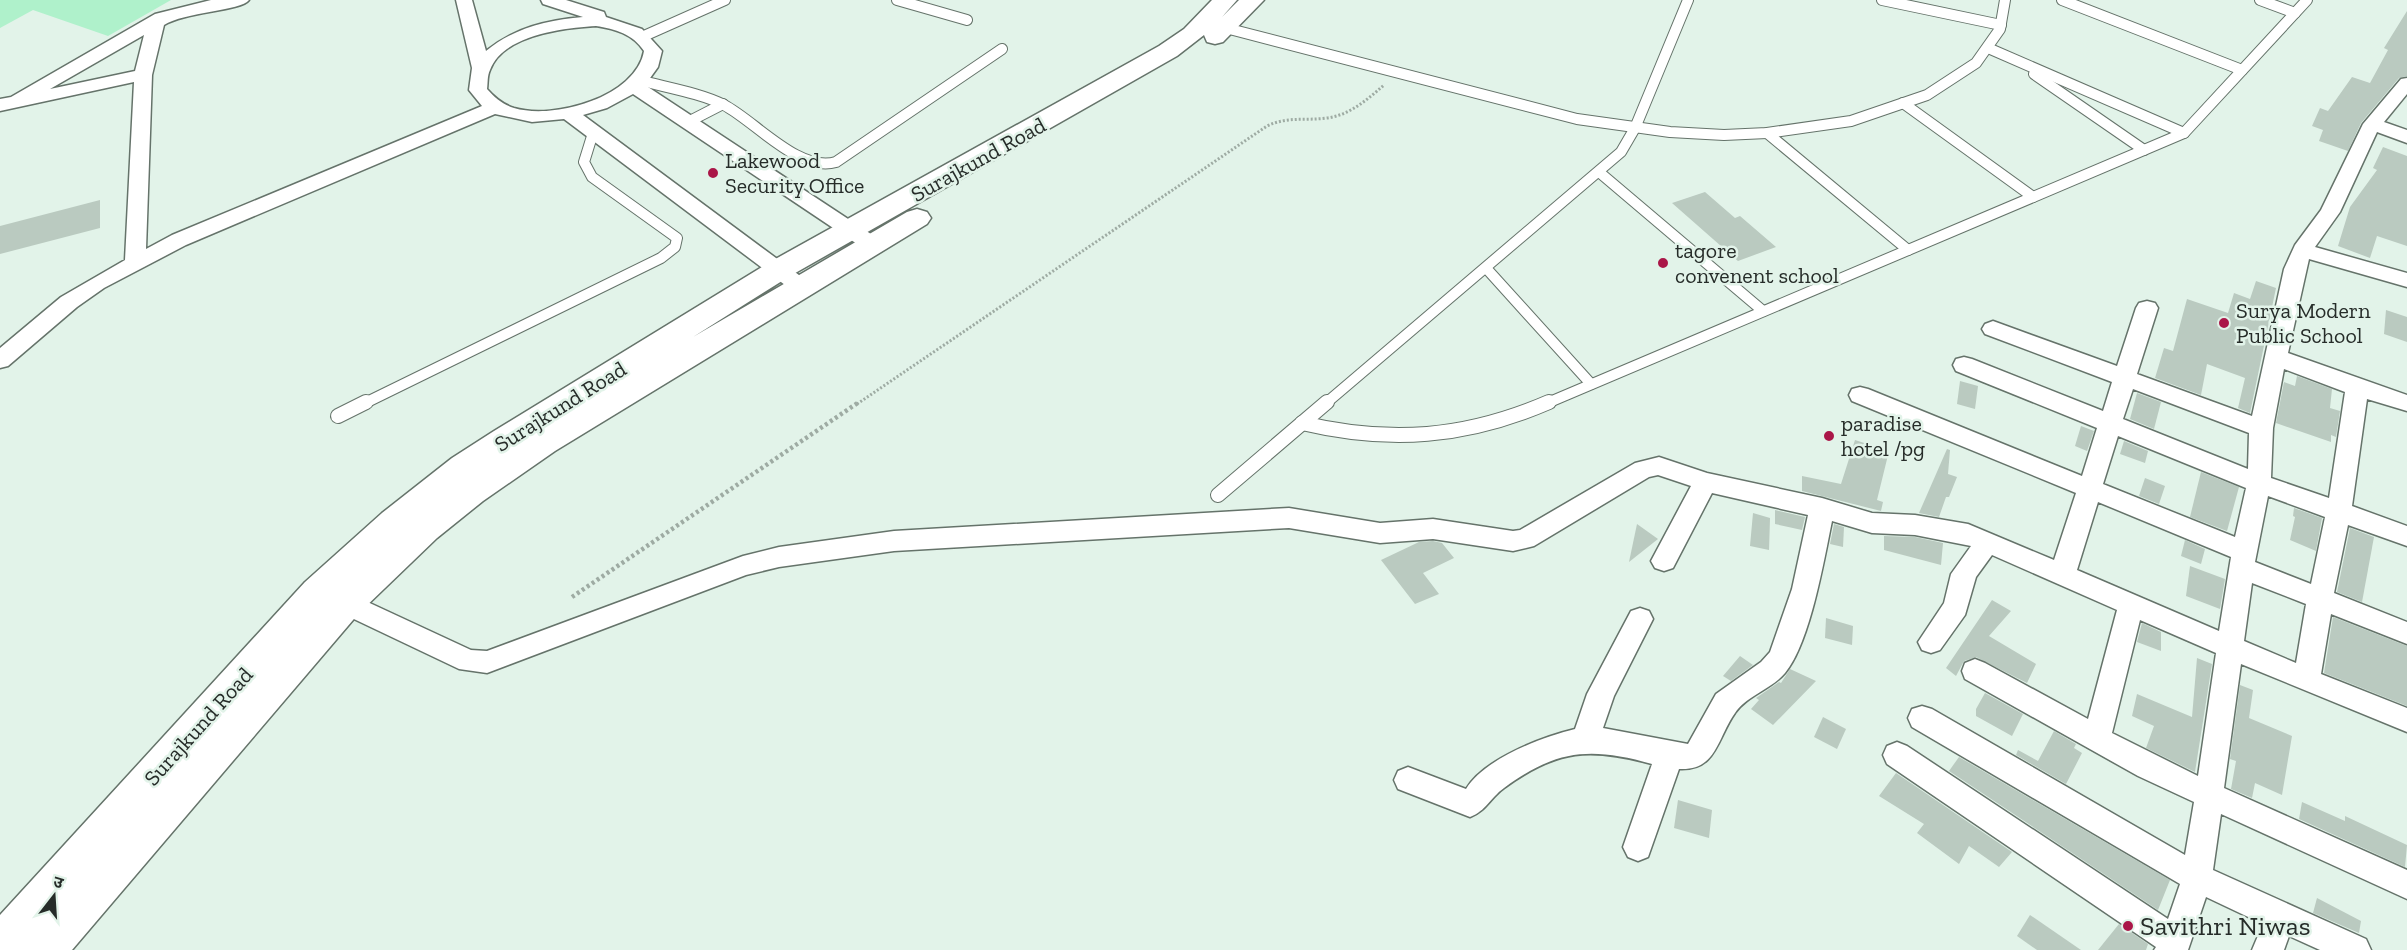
<svg xmlns="http://www.w3.org/2000/svg" width="2407" height="950" viewBox="0 0 2407 950" font-family="'Zilla Slab','Noto Sans Devanagari',serif">
<style>
.green{fill:#aff1cb}
.building{fill:#bacac0}
.lines{fill:none;stroke-linecap:round;stroke-linejoin:round}
.service-far1-casing{stroke:#65736a;stroke-width:12}
.service-casing{stroke:#65736a;stroke-width:16}
.minor-casing{stroke:#65736a;stroke-width:3}
.secondary-casing{stroke:#65736a;stroke-width:3}
.path-far1{stroke:#9eaba3;stroke-width:3;stroke-dasharray:2 2;stroke-linecap:butt}
.path{stroke:#9eaba3;stroke-width:4.5;stroke-dasharray:3 3;stroke-linecap:butt}
.service-far1{stroke:#fff;stroke-width:10}
.service{stroke:#fff;stroke-width:14}
.minor{fill:#fff;fill-rule:evenodd}
.secondary{fill:#fff;fill-rule:evenodd}
.poi-dot{fill:#aa1648;stroke:#e2f3e9;stroke-width:2}
.labels{text-anchor:middle;stroke-width:5;stroke-linejoin:round;paint-order:stroke}
.street-label{font-size:22px;fill:#262c29;stroke:#e2f3e9}
.poi-label{font-size:22px;fill:#262c29;stroke:#e2f3e9;text-anchor:start}
.near-poi-label{font-size:27px;fill:#262c29;stroke:#e2f3e9;text-anchor:start}
</style>
<rect width="100%" height="100%" fill="#e2f3e9"/>
<!-- green -->
<polygon class="green" points="0,0 171,0 108,36 33,10 0,28"/>
<!-- building -->
<g class="building">
<polygon points="2407,11 2407,76 2399,78 2361,123 2348,151 2319,141 2323,130 2312,126 2320,108 2328,111 2352,77 2370,83 2388,50 2384,48"/>
<polygon points="2383,147 2407,156 2407,246 2377,236 2370,258 2338,246 2350,207 2377,170 2373,168"/>
<polygon points="1705,192 1735,218 1740,216 1776,247 1738,261 1672,203"/>
<polygon points="100,200 100,228 0,254 0,226"/>
<polygon points="2256,281 2276,288 2250,413 2238,408 2245,378 2207,364 2201,395 2155,378 2164,348 2173,351 2187,299 2228,313 2234,293 2250,299"/>
<polygon points="2386,310 2407,317 2407,342 2384,334"/>
<polygon points="2297,376 2332,389 2330,408 2340,411 2336,437 2331,435 2331,442 2276,423 2284,382 2295,386"/>
<polygon points="1960,381 1978,386 1975,409 1957,404"/>
<polygon points="2137,393 2161,402 2154,429 2130,419"/>
<polygon points="2081,426 2094,431 2087,451 2075,446"/>
<polygon points="1855,440 1889,451 1877,500 1883,502 1881,511 1802,491 1802,476 1841,484"/>
<polygon points="2124,441 2148,451 2145,463 2120,454"/>
<polygon points="1947,449 1950,450 1948,474 1957,477 1949,497 1946,497 1939,517 1919,513"/>
<polygon points="2201,472 2239,487 2227,531 2190,517"/>
<polygon points="2145,478 2165,486 2159,504 2139,496"/>
<polygon points="2294,508 2322,518 2316,551 2290,540 2295,517 2293,516"/>
<polygon points="1775,510 1805,517 1802,530 1775,524"/>
<polygon points="1753,513 1770,518 1769,550 1750,546"/>
<polygon points="1637,524 1658,539 1629,562"/>
<polygon points="1834,524 1844,527 1843,547 1830,544"/>
<polygon points="2350,528 2374,537 2362,602 2337,592"/>
<polygon points="1884,536 1915,537 1943,543 1941,565 1884,550"/>
<polygon points="2185,540 2205,549 2201,564 2181,556"/>
<polygon points="1433,541 1442,543 1454,558 1423,573 1439,594 1415,604 1381,560 1419,542"/>
<polygon points="2190,566 2225,579 2220,609 2186,596"/>
<polygon points="1992,600 2011,611 1989,636 2036,664 2027,683 1976,657 1964,661 1956,676 1946,668"/>
<polygon points="2333,617 2407,646 2407,706 2324,673"/>
<polygon points="1826,618 1853,626 1852,645 1825,638"/>
<polygon points="2142,623 2161,632 2161,651 2137,642"/>
<polygon points="1740,656 1753,665 1731,681 1723,676"/>
<polygon points="2197,658 2212,664 2195,772 2146,748 2154,726 2132,716 2137,694 2192,717"/>
<polygon points="1790,669 1816,681 1773,725 1751,709 1759,700 1756,698 1779,682 1781,683"/>
<polygon points="2240,685 2253,690 2249,718 2292,736 2282,795 2255,783 2252,798 2231,789 2236,761 2230,759"/>
<polygon points="1985,693 2023,714 2012,736 1976,716 1976,709"/>
<polygon points="1823,717 1846,729 1837,749 1814,737"/>
<polygon points="2054,731 2076,744 2074,748 2082,753 2066,784 2016,755 2018,750 2038,761"/>
<polygon points="1959,757 2170,880 2158,910 1949,771"/>
<polygon points="1896,773 2012,852 1999,867 1969,846 1959,864 1917,833 1924,824 1879,796"/>
<polygon points="1678,800 1712,810 1709,838 1674,828"/>
<polygon points="2302,802 2345,821 2345,816 2407,845 2405,867 2299,819"/>
<polygon points="2317,898 2361,921 2359,933 2313,913"/>
<polygon points="2030,915 2081,950 2037,950 2017,936"/>
<polygon points="2119,924 2148,944 2146,950 2098,950"/>
</g>
<g class="lines">
<defs>
<g id="service-far1">
<polyline points="897,0 967,20"/>
<polyline points="1882,0 2001,25"/>
<polyline points="2062,0 2242,70"/>
<polyline points="2260,0 2295,13"/>
<polyline points="1218,26 1577,119 1670,132 1724,135 1767,133 1851,121 1927,95 1976,63 2000,29 2005,0"/>
<polyline points="644,36 725,0"/>
<polyline points="1988,48 2184,133"/>
<polyline points="2034,74 2144,150"/>
<path d="M639,80c25,7 62,13 85,25 31,16 75,68 112,57l166,-113"/>
<polyline points="1903,103 2033,197"/>
<polyline points="688,122 723,104"/>
<polyline points="1767,133 1908,250"/>
<polyline points="1599,172 1763,311"/>
<polyline points="1486,268 1591,384"/>
<polyline points="363,404 661,258 675,247 677,238 592,177 584,162 593,133"/>
<polyline points="1325,404 1621,152 1635,128 1688,0"/>
<polyline points="1545,404 2184,133 2307,0"/>
</g>
<g id="service">
<polyline points="338,416 366,402"/>
<path d="M1302,423c88,21 164,15 247,-21"/>
<polyline points="1218,495 1327,402"/>
</g>
<g id="minor">
<path d="M211,0h38c-8,11 -65,12 -85,25l-12,50 -6,174 26,-14 310,-129 -13,-16 3,-22 -16,-68h16l14,51c28,-23 61,-31 97,-34l-40,-13 -2,-4h25l38,12 2,5 36,12 20,22 -4,16 -13,18 235,155 3,5 -3,5h-14l-233,-156 -26,14 -24,7 224,166 4,5 -4,5h-14l-229,-172 -32,3 -37,-8 -309,131 -82,43 -27,19 -69,59 -8,2v-20l61,-51 64,-37 9,-178 -134,29v-12l11,-2 144,-83zM596,26c19,3 37,8 48,25 -8,46 -90,69 -130,57 -12,-4 -19,-10 -27,-19 1,-6 0,-13 3,-19 13,-35 74,-42 106,-44zM144,35l-9,36 -85,18z"/>
<path d="M2407,78v16l-23,28 23,8v13l-30,-11 -37,80 -25,35 92,26v14l-98,-28 -21,94 119,42v16l-40,-12 -15,107 55,20v20l-59,-21 -14,68 73,29v22l-76,-30 -10,60 86,34v24l-166,-68 -17,124 183,82v29l-186,-85 -8,56 153,69 5,11h-51l-31,-14 -5,14h-32l11,-26 -57,-27 -18,53h-34l2,-3 -269,-183 -4,-9 4,-9 10,-4 10,4 261,173 12,-35 -268,-157 -4,-9 4,-9 10,-3 10,3 253,146 9,-53 -56,-26 -173,-97 -3,-8 3,-8 10,-4 10,4 103,56 29,-109 -125,-55 -16,22 -11,38 -25,35 -9,3 -9,-3 -4,-8 26,-39 7,-29 20,-28 -56,-11 -43,-2 -40,-12c-8,39 -22,122 -47,152 -13,16 -39,23 -50,40 -18,25 -18,58 -56,56l-31,88 -10,4 -10,-4 -5,-10 29,-83c-61,-17 -95,-15 -148,24 -14,10 -18,23 -34,29l-72,-28 -4,-9 4,-9 10,-4 58,22c18,-30 76,-52 109,-60l12,-35 44,-83 9,-3 9,3 4,8 -39,77 -11,32 85,16 28,-50 45,-32 9,-10 22,-63 16,-74 -96,-22 -39,75 -9,3 -9,-3 -4,-7 40,-75 -33,-11 -9,2 -115,69 -21,5 -80,-12 -53,4 -91,-15 -395,23 -115,16 -33,8 -259,98 -28,-4 -122,-58 -4,-8 4,-8 9,-3 125,58 16,1 256,-95 36,-9 115,-16 395,-23 91,15 53,-4 80,12 7,-1 115,-67 24,-6 48,16 115,25 50,15 43,2 53,9 86,36 22,-67 -224,-92 -3,-6 3,-6 8,-2 8,2 214,87 15,-48 -141,-57 -3,-6 3,-6 8,-2 8,2 131,52 9,-29 -127,-48 -3,-5 3,-5 8,-3 124,45 19,-58 3,-5 8,-2 8,2 3,5 -21,66 115,42 32,-147 11,-24 26,-35 42,-86 38,-45zM2284,369l61,23 -16,106 -58,-20 2,-50zM2133,389l116,44 -1,36 -125,-50zM2118,436l128,52 -11,49 -132,-53zM2268,496l57,21 -14,67 -56,-22zM2098,502l133,55 -12,74 -142,-61zM2252,583l54,21 -10,59 -52,-22zM2140,620l76,33 -18,123 -86,-43z"/>
</g>
<polygon id="secondary" points="1212,0 1237,0 1222,17 1239,0 1264,0 1223,42 1215,44 1207,42 1204,35 1177,56 790,276 693,337 907,212 917,209 927,212 931,218 927,224 555,451 483,501 437,538 359,613 72,950 0,950 0,915 305,582 382,513 452,458 494,431 770,262 1159,46 1184,29"/>
</defs>
<!-- service-far1 casing -->
<use href="#service-far1" class="service-far1-casing"/>
<!-- service casing -->
<use href="#service" class="service-casing"/>
<!-- minor casing -->
<use href="#minor" class="minor-casing"/>
<!-- secondary casing -->
<use href="#secondary" class="secondary-casing"/>
<!-- path-far1 -->
<path class="path-far1" d="M857,404l410,-278c21,-10 39,-5 60,-8 23,-3 41,-19 57,-33"/>
<!-- path -->
<polyline class="path" points="572,597 859,402"/>
<!-- service-far1 -->
<use href="#service-far1" class="service-far1"/>
<!-- service -->
<use href="#service" class="service"/>
<!-- minor -->
<use href="#minor" class="minor"/>
<!-- secondary -->
<use href="#secondary" class="secondary"/>
</g>
<!-- markers -->
<g class="poi-dot">
<circle cx="713" cy="173" r="6"/>
<circle cx="1663" cy="263" r="6"/>
<circle cx="2224" cy="323" r="6"/>
<circle cx="1829" cy="436" r="6"/>
<circle cx="2128" cy="926" r="6"/>
</g>
<g class="labels">
<!-- street labels -->
<g class="street-label">
<text transform="translate(978 159) rotate(-29)" y="8">Surajkund Road</text>
<text transform="translate(560 406) rotate(-32)" y="8">Surajkund Road</text>
<text transform="translate(198 726) rotate(-48)" y="8">Surajkund Road</text>
</g>
<!-- poi labels -->
<g class="poi-label">
<text x="725" y="168">Lakewood<tspan x="725" dy="25">Security Office</tspan></text>
<text x="1675" y="258">tagore<tspan x="1675" dy="25">convenent school</tspan></text>
<text x="2236" y="318">Surya Modern<tspan x="2236" dy="25">Public School</tspan></text>
<text x="1841" y="431">paradise<tspan x="1841" dy="25">hotel /pg</tspan></text>
</g>
<!-- near-poi labels -->
<g class="near-poi-label">
<text x="2140" y="935">Savithri Niwas</text>
</g>
</g>
<!-- north arrow -->
<g transform="translate(54 896) rotate(17)" stroke="#e2f3e9" stroke-width="4.5" paint-order="stroke">
<path d="M0-4.5L10 22L0 15L-10 22Z" fill="#262c29"/>
<text y="-9" font-size="16" font-weight="bold" text-anchor="middle" fill="#262c29">उ</text>
</g>
</svg>
